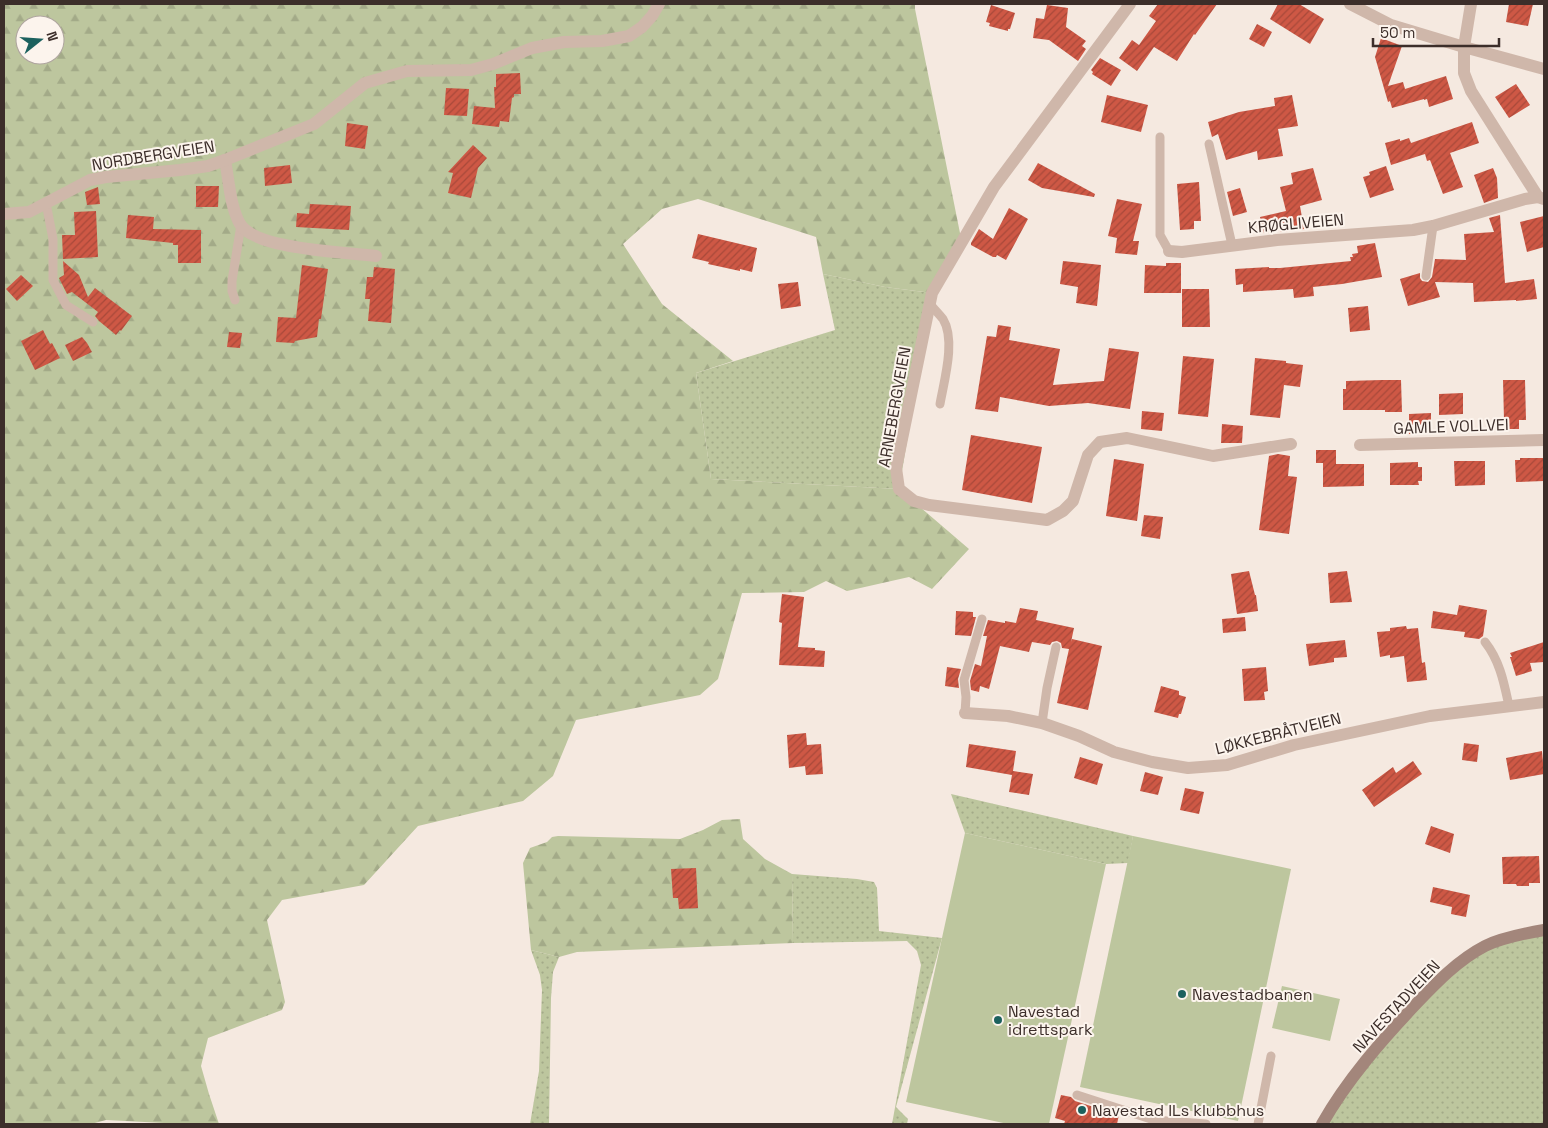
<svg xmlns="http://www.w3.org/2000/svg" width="1548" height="1128" viewBox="0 0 1548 1128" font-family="'Space Grotesk',sans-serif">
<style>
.grass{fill:url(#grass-dots)}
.forest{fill:url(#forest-firs);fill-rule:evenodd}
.pitch{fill:#bdc69e}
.building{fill:url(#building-hatch)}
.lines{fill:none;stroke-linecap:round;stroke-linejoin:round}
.lane{stroke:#cfb7aa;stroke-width:9}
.street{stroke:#cfb7aa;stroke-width:12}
.secondary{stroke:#a3867b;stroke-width:12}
.poi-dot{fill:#1c615e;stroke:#fcf4ed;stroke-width:2}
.labels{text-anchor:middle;stroke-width:4;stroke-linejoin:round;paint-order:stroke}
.street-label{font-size:16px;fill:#3c2e2a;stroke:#fcf4ed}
.poi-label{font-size:16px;fill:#3c2e2a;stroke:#fcf4ed;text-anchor:start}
</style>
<defs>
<pattern id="grass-dots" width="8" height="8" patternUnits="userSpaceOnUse" patternTransform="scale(1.25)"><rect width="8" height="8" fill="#bdc69e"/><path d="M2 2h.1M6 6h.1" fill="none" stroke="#a3aa88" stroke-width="1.8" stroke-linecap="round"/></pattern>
<pattern id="forest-firs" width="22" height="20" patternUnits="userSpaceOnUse" patternTransform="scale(1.25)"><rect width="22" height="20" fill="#bdc69e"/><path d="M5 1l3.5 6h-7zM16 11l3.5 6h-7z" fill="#a3aa88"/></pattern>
<pattern id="building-hatch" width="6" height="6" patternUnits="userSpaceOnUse" patternTransform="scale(1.25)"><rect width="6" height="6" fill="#ce5845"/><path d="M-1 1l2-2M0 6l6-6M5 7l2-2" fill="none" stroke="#a8493a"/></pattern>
</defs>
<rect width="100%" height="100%" fill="#f5e9e0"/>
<!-- grass -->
<g class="grass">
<polygon points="823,274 885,287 932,293 899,489 711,479 696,373 835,330"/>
<polygon points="951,794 1133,836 1128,863 1106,864 965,833"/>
<polygon points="792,874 857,879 874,882 877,888 879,931 942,938 896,1107 908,1119 907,1124 892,1124 921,965 917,951 907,941 793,943"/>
<polygon points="1544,930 1544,1124 1322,1124 1393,1028 1486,946"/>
<polygon points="531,950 559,957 553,972 551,998 549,1124 530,1124 539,1071 542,990 540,975"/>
</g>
<!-- forest -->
<g class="forest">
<path d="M4,4h911v5l47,234 -30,50 -47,-6 -62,-13 -7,-37 -118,-38 -36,10 -39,35 39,60 71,57 -37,12 15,106 188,10 70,60 -37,40 -23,-12 -62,14 -21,-10 -22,11 -62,1 -24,86 -18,16 -124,25 -23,56 -30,25 -105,25 -54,59 -82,15 -15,20 18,82 -3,8 -74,28 -7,28 8,28 10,30h-36l-77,-4 -15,4h-87zM25,25h30v30h-30z"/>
<polygon points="740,819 743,839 765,859 792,874 793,943 577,952 559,957 531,950 523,863 530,848 547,842 552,837 558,836 680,839 703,830 722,820"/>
</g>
<!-- pitch -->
<g class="pitch">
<polygon points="965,833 1106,864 1049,1124 1008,1124 906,1102"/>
<polygon points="1133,836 1291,869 1238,1121 1080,1087"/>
<polygon points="1282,986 1340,999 1330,1041 1272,1028"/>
</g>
<!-- building -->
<g class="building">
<polygon points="1158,4 1217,4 1195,35 1194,34 1177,61 1154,47 1137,71 1119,58 1132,40 1139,45 1156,21 1149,16"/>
<polygon points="1278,4 1299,4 1324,19 1310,44 1270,19"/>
<polygon points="1509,4 1533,4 1528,26 1506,22"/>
<polygon points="991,5 1015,13 1010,29 1008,29 1008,31 989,26 990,23 986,22"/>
<polygon points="1047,5 1068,8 1066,27 1086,41 1082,46 1086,49 1078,61 1049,40 1033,38 1036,18 1044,19"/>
<polygon points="1257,24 1272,32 1264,47 1249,39"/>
<polygon points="1381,38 1402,46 1388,86 1403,82 1405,89 1446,76 1453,99 1429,107 1427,99 1424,100 1424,99 1392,108 1390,101 1388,102 1375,57"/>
<polygon points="1100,58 1121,70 1111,86 1092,74 1093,72 1091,70"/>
<polygon points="520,73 521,94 514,94 514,97 512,98 509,122 500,121 499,127 472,124 474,106 495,108 494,87 496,87 496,74"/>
<polygon points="1516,84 1530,105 1509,118 1495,97"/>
<polygon points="446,88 469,89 467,116 444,115"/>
<polygon points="1107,95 1148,105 1141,132 1101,122"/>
<polygon points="1292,95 1298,126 1278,129 1283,156 1258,160 1257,151 1226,160 1218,134 1212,137 1208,122 1239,112 1275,106 1274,98"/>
<polygon points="1472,122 1479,143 1450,153 1463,187 1443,194 1430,160 1427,161 1425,154 1391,165 1385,143 1400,139 1400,141 1409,138 1411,143"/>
<polygon points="347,123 368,126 365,149 345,146"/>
<polygon points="473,145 487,158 478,168 471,198 448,193 453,173 448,172"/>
<polygon points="1038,163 1095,194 1094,197 1042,188 1028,180"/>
<polygon points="290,165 292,183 265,186 264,168"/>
<polygon points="1386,166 1394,190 1370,198 1363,177 1370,175 1369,172"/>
<polygon points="1313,168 1322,200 1300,206 1304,229 1281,232 1280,230 1264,233 1260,217 1286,211 1280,187 1293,184 1291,173"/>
<polygon points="1493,168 1497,178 1498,198 1484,203 1474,175"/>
<polygon points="1199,182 1201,221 1194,221 1194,229 1180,230 1177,184"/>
<polygon points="196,186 219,186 218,207 196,207"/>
<polygon points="98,187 100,204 87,205 85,192"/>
<polygon points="1240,188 1247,212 1233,216 1227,192"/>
<polygon points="1117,199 1142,204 1133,241 1139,241 1137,255 1115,253 1117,238 1108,236"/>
<polygon points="310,204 351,206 349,230 296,227 297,213 309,214"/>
<polygon points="1009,208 1028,219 1006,260 997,255 996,257 993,257 971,245 971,243 979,229 993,239"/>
<polygon points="96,211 98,257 63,259 62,235 75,235 74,212"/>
<polygon points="128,215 154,217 153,229 201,230 201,263 178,263 178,245 173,245 173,243 126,238"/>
<polygon points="1500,215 1505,283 1534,279 1537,299 1516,301 1516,300 1474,302 1473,283 1435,282 1440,297 1408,306 1400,279 1420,273 1420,278 1422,281 1428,282 1432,277 1435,259 1466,260 1464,234 1494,232 1489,218"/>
<polygon points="1544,216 1544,247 1527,252 1520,222"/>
<polygon points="698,234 757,248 752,272 740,269 740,271 708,264 709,262 692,258"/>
<polygon points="1375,243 1382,277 1342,284 1313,287 1314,296 1294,298 1293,289 1243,292 1243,284 1236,285 1235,269 1269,267 1269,268 1280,268 1351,261 1350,257 1353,257 1352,254 1358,253 1357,246"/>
<polygon points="63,261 79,275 88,297 95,288 132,316 121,331 120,330 116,335 99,321 95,316 98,312 72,292 67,294 59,278 64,275"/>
<polygon points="1063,261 1101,265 1097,306 1076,303 1078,287 1060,284"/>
<polygon points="1166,263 1181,263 1181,293 1144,293 1145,265 1166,266"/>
<polygon points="302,265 328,269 321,319 319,319 317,337 295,341 294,343 276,342 278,317 296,318"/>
<polygon points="374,267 395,269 391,323 368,321 370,299 365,299 367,277 373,277"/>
<polygon points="21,275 33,286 17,301 6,289"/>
<polygon points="798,282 801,306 781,309 778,284"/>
<polygon points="1182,289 1209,289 1210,327 1182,327"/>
<polygon points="1368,306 1370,330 1350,332 1348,308"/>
<polygon points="998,325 1011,327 1009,340 1060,349 1053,385 1104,381 1109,348 1139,352 1130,409 1088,403 1049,406 1000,397 998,412 975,409 987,336 996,337"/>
<polygon points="43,330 50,344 52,343 60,358 35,370 21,341"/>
<polygon points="229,332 242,333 240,348 227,347"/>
<polygon points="82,337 87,343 92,352 73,361 65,345"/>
<polygon points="1183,356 1214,359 1208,417 1178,414"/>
<polygon points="1255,358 1286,361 1286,363 1303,365 1300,387 1284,385 1280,418 1250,415"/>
<polygon points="1382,380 1401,380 1402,412 1385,412 1385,410 1343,410 1343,389 1346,389 1346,381"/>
<polygon points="1503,380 1525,380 1526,420 1519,420 1519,429 1505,429 1505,420 1504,420"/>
<polygon points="1463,393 1463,414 1439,415 1439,394"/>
<polygon points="1142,411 1164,413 1162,431 1141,429"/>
<polygon points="1431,413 1431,433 1409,434 1409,414"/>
<polygon points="1222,424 1243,426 1242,443 1221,443"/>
<polygon points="971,435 1042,447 1032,503 962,490"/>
<polygon points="1316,450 1336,450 1336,464 1364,464 1364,486 1323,487 1323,463 1316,463"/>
<polygon points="1278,454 1290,456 1288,476 1297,477 1289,534 1259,530 1269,456"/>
<polygon points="1520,458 1544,458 1544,481 1516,482 1515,460 1520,460"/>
<polygon points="1114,459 1144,464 1137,521 1106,516"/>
<polygon points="1454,461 1485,461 1485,485 1455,486"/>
<polygon points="1418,462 1418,467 1422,467 1422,481 1418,481 1419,485 1390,485 1390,463"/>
<polygon points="1144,515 1163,517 1160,539 1141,536"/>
<polygon points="1249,571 1255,595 1256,595 1258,611 1237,614 1231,574"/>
<polygon points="1347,571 1352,602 1330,603 1328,573"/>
<polygon points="782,594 804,597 798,647 815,648 815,650 825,651 824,667 779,665 782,623 779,622"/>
<polygon points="1459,605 1487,610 1483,636 1479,639 1464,637 1465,632 1431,628 1433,611 1457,615"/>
<polygon points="1020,608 1038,611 1036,620 1074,628 1071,642 1072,639 1102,646 1088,710 1057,703 1069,649 1062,648 1061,643 1057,641 1052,642 1050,645 1032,642 1029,652 1000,646 989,689 980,686 979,692 971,690 970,681 975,664 981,666 987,636 983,636 988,620 1005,623 1005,621 1016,623"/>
<polygon points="956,611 973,612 973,617 976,617 971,636 955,635"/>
<polygon points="1245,617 1246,631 1223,633 1222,619"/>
<polygon points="1406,626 1407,629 1418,628 1422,663 1425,662 1427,680 1407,682 1404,656 1390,658 1390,655 1380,657 1377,632 1390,631 1390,628"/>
<polygon points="1345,640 1347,657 1334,658 1334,662 1309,666 1306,644"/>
<polygon points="1544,642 1544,662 1530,663 1532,671 1516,676 1510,657 1512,657 1510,653"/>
<polygon points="947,667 961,669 958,679 959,688 945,686"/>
<polygon points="1266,667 1268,691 1264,692 1265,700 1244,701 1242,669"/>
<polygon points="1161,686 1179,691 1179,695 1186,697 1181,714 1179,714 1178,718 1154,712"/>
<polygon points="806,733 807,745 821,744 823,774 806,775 805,766 789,768 787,735"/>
<polygon points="1464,743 1479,745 1477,762 1462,760"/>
<polygon points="969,744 1016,751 1013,771 1033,774 1029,795 1009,792 1012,775 966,767"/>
<polygon points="1542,751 1544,774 1510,780 1506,758"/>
<polygon points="1080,757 1103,764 1097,785 1074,778"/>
<polygon points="1413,761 1422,774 1374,807 1362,790 1393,767 1396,773"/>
<polygon points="1145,772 1163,777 1158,795 1140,791"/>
<polygon points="1185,788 1204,792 1199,814 1180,810"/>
<polygon points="1431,826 1454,834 1450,853 1425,844"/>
<polygon points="1539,856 1540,883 1529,883 1529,886 1517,886 1516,884 1503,884 1502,857"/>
<polygon points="696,868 698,908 679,909 678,898 673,898 671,869"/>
<polygon points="1433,887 1470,895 1466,917 1451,914 1452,907 1430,902"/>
<polygon points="1061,1095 1071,1097 1075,1101 1119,1115 1117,1124 1064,1124 1065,1121 1055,1118"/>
</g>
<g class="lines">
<!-- lane -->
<g class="lane">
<polyline points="1160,137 1160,235 1169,251"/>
<polyline points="1209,144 1232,245"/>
<polyline points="46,203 53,239 53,280 66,305 93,322"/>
<polyline points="1426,276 1433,226"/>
<polyline points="235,300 232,291 232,281 241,225"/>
<path d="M930,304c4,5 9,10 13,15 13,21 1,62 -3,85"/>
<path d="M1485,642c15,19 19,41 24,64"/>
<polyline points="965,713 966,697 964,680 982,619"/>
<polyline points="1042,723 1047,688 1056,647"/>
<polyline points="1077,1095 1154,1120 1206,1124"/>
<polyline points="1258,1124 1271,1056"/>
</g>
<!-- street -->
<g class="street">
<polyline points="1130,4 994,187 932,293 896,468 899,489 914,501 929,505 1047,520 1063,511 1073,501 1088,455 1100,442 1127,438 1213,456 1291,444"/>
<polyline points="1350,4 1391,25 1464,47 1544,69"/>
<polyline points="1471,4 1464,47 1464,73 1471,91 1538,197 1544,199"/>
<path d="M225,160c4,21 5,46 15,64 16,26 106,28 136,32"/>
<polyline points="4,214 29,212 90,180 106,177 180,170 208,166 225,160 314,124 365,83 407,71 471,70 493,64 532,48 564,42 602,41 629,36 642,27 652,16 659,4"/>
<polyline points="1169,251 1182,252 1277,240 1413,230 1433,226 1525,199 1538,197"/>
<polyline points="1360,445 1544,440"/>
<polyline points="965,713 1008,716 1042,723 1079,736 1114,752 1152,762 1188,768 1227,765 1294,745 1430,716 1544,702"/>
</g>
<!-- secondary -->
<path class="secondary" d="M1322,1124c25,-44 59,-83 94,-120 20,-21 42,-44 69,-58 16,-8 42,-13 59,-16"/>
</g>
<!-- markers -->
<g class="poi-dot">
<circle cx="1182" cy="994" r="5"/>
<circle cx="998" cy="1020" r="5"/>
<circle cx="1082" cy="1110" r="5"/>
</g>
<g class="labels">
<!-- street labels -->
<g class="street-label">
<text transform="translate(153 155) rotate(-9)" y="6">NORDBERGVEIEN</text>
<text transform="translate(1296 223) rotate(-5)" y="6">KRØGLIVEIEN</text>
<text transform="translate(894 407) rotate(-80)" y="6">ARNEBERGVEIEN</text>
<text transform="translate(1451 426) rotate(-2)" y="6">GAMLE VOLLVEI</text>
<text transform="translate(1278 733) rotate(-14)" y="6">LØKKEBRÅTVEIEN</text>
<text transform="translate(1396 1006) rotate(-47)" y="6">NAVESTADVEIEN</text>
</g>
<!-- poi labels -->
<g class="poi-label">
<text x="1192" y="1000">Navestadbanen</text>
<text x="1008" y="1017">Navestad<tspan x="1008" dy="18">idrettspark</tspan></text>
<text x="1092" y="1116">Navestad ILs klubbhus</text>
</g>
</g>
<!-- border -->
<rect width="1548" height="1128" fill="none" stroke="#3c2e2a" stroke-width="10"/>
<!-- north arrow -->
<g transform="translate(40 40) rotate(73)"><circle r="24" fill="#fcf4ed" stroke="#afa59f"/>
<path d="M0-4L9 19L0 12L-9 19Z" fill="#1c615e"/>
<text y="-8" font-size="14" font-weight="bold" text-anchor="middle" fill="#3c2e2a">N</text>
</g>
<!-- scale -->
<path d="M1373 38v8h126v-8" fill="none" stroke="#3c2e2a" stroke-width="2.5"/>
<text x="1380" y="38" font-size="15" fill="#3c2e2a" stroke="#fcf4ed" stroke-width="4" paint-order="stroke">50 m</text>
</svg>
